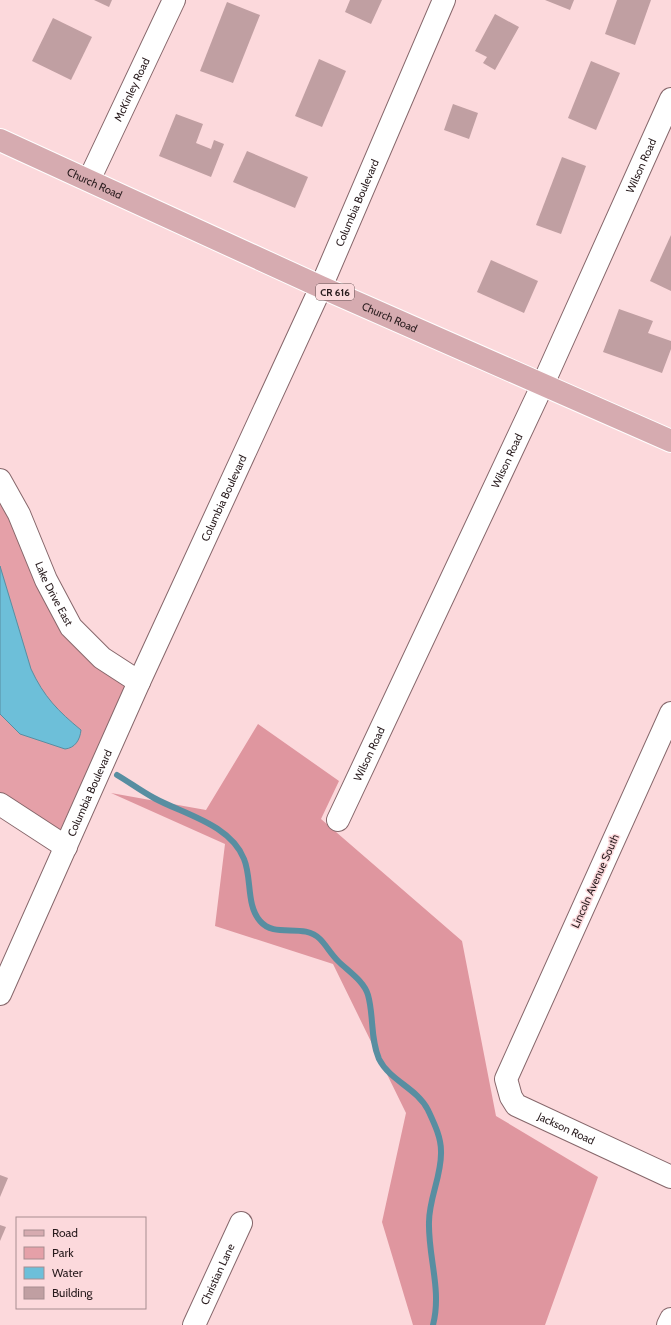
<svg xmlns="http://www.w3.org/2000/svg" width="671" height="1325" viewBox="0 0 671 1325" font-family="Cabin,sans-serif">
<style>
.green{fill:#e5a0a8}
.forest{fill:#df969f}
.water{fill:#6dbfd9;stroke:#588ea1}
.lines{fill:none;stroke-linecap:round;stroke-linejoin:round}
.stream{stroke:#588ea1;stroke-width:6}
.building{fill:#c09fa2}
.minor-casing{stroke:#86676b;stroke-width:24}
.major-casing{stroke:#fff;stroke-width:24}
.minor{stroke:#fff;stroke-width:22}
.major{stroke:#d6abb0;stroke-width:22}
.labels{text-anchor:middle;stroke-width:3;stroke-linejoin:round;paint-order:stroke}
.shield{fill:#fcd9dc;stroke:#685456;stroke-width:1}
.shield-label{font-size:10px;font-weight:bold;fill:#281b1d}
.street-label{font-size:11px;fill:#281b1d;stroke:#fcd9dc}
</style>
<rect width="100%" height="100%" fill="#fcd9dc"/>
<!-- green -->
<polygon class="green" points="0,486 60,619 125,687 54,844 0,804"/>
<!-- forest -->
<polygon class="forest" points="258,724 339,781 321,819 462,941 496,1116 598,1177 545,1325 413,1325 382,1222 406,1113 333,964 215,926 225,844 111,793 206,810"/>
<!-- water -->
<path class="water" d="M0,566l31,103c13,28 27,42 50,61 -1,10 -6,18 -16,19l-45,-15 -20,-20z"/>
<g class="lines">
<!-- stream -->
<path class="stream" d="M117,775c12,7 24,16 37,23 29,16 76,26 90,61 8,19 2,46 16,62 15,18 43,1 60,18 6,6 11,15 18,22 10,10 26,20 30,34 6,21 2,43 11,64 11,22 38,29 49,51 6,13 13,27 13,41 1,24 -12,47 -12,71 -1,35 13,68 4,103"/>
</g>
<!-- building -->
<g class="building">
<polygon points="94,0 112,0 109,7"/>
<polygon points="350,0 382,0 371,24 345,12"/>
<polygon points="545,0 574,0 570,10"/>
<polygon points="617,0 651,0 635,45 605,34"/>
<polygon points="227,2 260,15 233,83 200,71"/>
<polygon points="495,14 519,27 495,70 483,63 487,57 475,51"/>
<polygon points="53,18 92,37 71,80 32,61"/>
<polygon points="319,59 346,71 322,127 295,116"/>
<polygon points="591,61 620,73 596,130 568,118"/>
<polygon points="453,104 478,113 469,139 444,130"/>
<polygon points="176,114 203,124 196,143 211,149 214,140 224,144 211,177 159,156"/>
<polygon points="247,151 308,177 295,208 233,182"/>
<polygon points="562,157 586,166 561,234 536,225"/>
<polygon points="671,235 671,291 650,281"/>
<polygon points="491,260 538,281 524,313 477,292"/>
<polygon points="619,309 653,321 648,333 671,341 671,349 662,373 603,352"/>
<polygon points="0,1175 8,1178 0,1197"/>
<polygon points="0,1225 6,1227 0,1241"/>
</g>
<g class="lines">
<defs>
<g id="minor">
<path id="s1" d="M89,180l85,-180"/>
<path id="s2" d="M0,480l19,34 27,66 25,47 31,31 37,24"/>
<path id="s3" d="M671,713l-165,366 5,18 5,8 155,72"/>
<polyline points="0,804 66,847"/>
<path id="s4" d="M338,820l205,-436 128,-285"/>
<path id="s5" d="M0,994l139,-312 182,-395 123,-287"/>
<path id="s6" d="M194,1325l47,-102"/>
<polyline points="668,1325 671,1319"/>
</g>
<g id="major">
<path id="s7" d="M0,140l321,147 350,154"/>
</g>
</defs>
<!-- minor casing -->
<use href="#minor" class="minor-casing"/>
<!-- major casing -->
<use href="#major" class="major-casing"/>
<!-- minor -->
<use href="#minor" class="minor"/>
<!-- major -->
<use href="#major" class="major"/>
</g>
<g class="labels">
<!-- shield labels -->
<rect class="shield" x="316" y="284" width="38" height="16" rx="3"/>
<g class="shield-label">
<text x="335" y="296">CR 616</text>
</g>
<!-- street labels -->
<g class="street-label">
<text dy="4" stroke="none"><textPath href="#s1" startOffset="100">McKinley Road</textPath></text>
<text dy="4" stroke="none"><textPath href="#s4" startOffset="721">Wilson Road</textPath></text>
<text dy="4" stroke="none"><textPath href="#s7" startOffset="104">Church Road</textPath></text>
<text dy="4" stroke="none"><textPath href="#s5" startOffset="868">Columbia Boulevard</textPath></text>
<text dy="4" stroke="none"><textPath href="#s7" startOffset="428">Church Road</textPath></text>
<text dy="4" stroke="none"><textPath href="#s4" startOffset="397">Wilson Road</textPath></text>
<text dy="4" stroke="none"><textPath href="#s5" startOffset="544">Columbia Boulevard</textPath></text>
<text dy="4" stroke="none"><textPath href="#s2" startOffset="126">Lake Drive East</textPath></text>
<text dy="4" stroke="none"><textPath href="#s4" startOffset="73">Wilson Road</textPath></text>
<text dy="4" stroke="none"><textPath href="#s5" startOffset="220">Columbia Boulevard</textPath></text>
<text transform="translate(595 881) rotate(-66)" y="4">Lincoln Avenue South</text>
<text dy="4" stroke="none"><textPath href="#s3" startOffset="485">Jackson Road</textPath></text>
<text dy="4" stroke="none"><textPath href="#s6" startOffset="56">Christian Lane</textPath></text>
</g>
</g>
<!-- legend -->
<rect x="16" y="1217" width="130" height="92" fill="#fcd9dc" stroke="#a78d90"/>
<rect x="24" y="1230" width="20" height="6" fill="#d6abb0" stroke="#a78d90"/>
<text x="52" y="1237" font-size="12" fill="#281b1d">Road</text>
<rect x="24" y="1247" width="20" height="12" fill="#e5a0a8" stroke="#a78d90"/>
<text x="52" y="1257" font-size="12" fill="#281b1d">Park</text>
<rect x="24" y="1267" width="20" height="12" fill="#6dbfd9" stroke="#a78d90"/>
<text x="52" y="1277" font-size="12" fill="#281b1d">Water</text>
<rect x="24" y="1287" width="20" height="12" fill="#c09fa2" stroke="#a78d90"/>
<text x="52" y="1297" font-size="12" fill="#281b1d">Building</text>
</svg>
